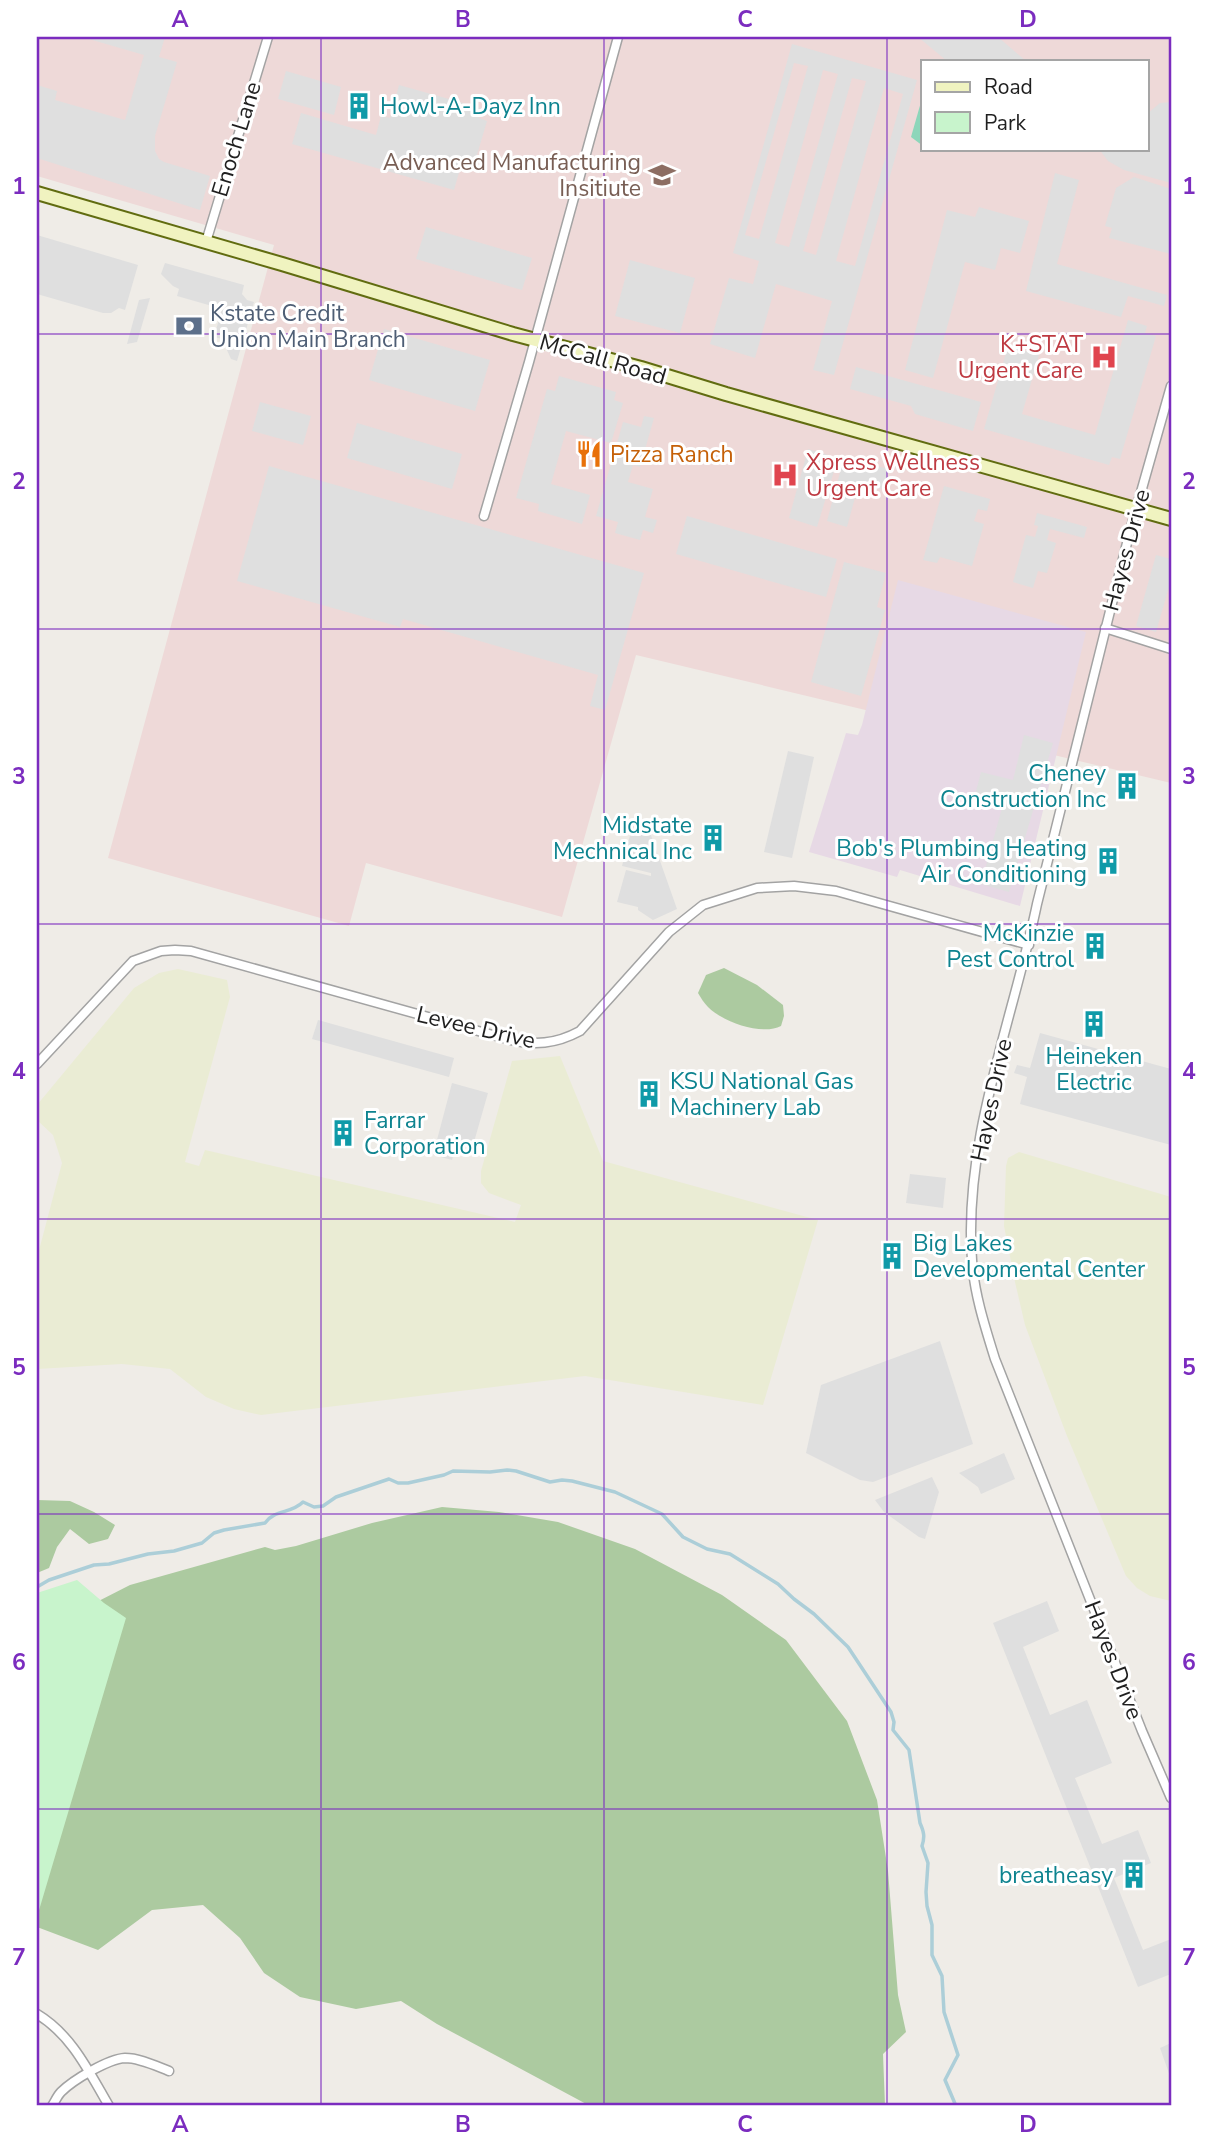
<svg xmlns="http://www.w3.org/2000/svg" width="1208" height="2143" viewBox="0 0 1208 2143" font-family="'Nunito Sans',sans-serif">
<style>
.commercial{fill:#eed9d8;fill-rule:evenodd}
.industrial{fill:#e7d9e5}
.farmland{fill:#eaecd4}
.forest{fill:#accaa0}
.park{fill:#c8f4cc}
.pitch{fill:#8dd6ba}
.parking{fill:#dfdfdf;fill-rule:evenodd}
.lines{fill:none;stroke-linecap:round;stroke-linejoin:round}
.stream{stroke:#acced8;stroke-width:3.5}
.street-casing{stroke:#a3a3a3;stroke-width:11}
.secondary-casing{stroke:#616c10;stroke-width:16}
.street{stroke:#fff;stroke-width:8}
.secondary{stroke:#f0f3c0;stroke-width:12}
.grid{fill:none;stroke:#7b2cbf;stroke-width:2;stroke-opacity:0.55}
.labels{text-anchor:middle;stroke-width:6;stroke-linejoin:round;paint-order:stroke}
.culture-label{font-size:23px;fill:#0d838f;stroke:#fff;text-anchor:end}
.street-label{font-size:23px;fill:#1f1f1f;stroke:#fff}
.education-label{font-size:23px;fill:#785e54;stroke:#fff;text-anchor:end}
.service-label{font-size:23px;fill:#4e5e75;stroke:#fff;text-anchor:start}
.health-label{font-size:23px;fill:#be3a42;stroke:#fff;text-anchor:end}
.food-label{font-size:23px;fill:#c56008;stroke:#fff;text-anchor:start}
.neatline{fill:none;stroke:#7b2cbf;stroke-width:2.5}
.grid-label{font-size:23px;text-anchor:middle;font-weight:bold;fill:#7b2cbf}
</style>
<rect width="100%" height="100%" fill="#efece7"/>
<!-- commercial -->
<path class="commercial" d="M37,37h1134v746l-535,-128 -74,262 -196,-54 -17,63 -241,-68 166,-613 -237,-69zM923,61h224v88h-224z"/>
<!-- industrial -->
<polygon class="industrial" points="898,580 1086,632 1020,906 900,870 897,877 809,852 846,733 858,735 862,725"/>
<!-- farmland -->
<g class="farmland">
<polygon points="178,969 227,980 230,997 185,1162 199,1166 205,1150 515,1222 521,1205 489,1193 481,1183 481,1171 512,1061 560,1056 603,1161 818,1220 763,1405 585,1376 261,1415 234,1409 206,1397 170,1369 122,1364 37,1369 37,1258 62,1163 53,1135 37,1120 37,1105 134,988 159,973"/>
<polygon points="1019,1152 1171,1197 1171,1601 1150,1596 1137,1588 1126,1576 1067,1436 1025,1325 1015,1282 1004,1226 1006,1166 1008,1158"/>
</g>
<!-- forest -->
<g class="forest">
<path d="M724,968l33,17 26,20 1,11 -3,10c-19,10 -58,-4 -73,-19 -4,-4 -7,-9 -10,-14l8,-18z"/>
<polygon points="37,1500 70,1501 94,1512 115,1525 108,1539 89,1544 70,1529 57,1547 49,1568 37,1573"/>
<polygon points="442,1507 499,1512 558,1522 635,1549 722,1595 786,1640 847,1721 877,1800 888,1871 898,1995 906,2032 883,2054 885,2106 590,2106 437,2024 401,2001 356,2009 300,1997 264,1973 240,1938 203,1905 152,1910 98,1950 37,1927 37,1876 81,1610 130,1585 265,1547 275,1550 296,1546 372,1523"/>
</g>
<!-- park -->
<polygon class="park" points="77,1580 104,1603 126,1618 37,1917 37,1593"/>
<!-- pitch -->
<polygon class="pitch" points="923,95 923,146 911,137"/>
<!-- parking -->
<g class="parking">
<polygon points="82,37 165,37 159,57 177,62 155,136 155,151 159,159 164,162 210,176 200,210 40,159 37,164 37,85 57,91 55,100 125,120 144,55"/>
<polygon points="918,37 998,37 1026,61 947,61"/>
<path d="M792,44l125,36 -83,295 -21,-5 19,-69 -56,-17 -21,74 -45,-14 19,-66 24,6 6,-23 -26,-8zM794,63l14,3 -49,173 -14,-4zM823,70l15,4 -49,173 -14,-4zM852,78l14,3 -50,174 -13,-4zM884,88l19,6 -48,172 -19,-5z"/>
<polygon points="286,71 341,87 334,115 278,99"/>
<polygon points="399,85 481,108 479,118 487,121 474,165 462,162 454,190 292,144 301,113 376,135 381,116 390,118"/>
<polygon points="1171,102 1171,183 1124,170 1108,161 1099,149 1147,149 1147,114 1160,103"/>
<polygon points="1055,173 1079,180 1057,264 1167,295 1164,306 1128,296 1121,317 1026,291"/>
<polygon points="1134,177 1171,189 1171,254 1109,238 1112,228 1105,226 1116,188"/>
<polygon points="979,207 1029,221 1020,253 1001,248 995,270 965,262 933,378 905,370 947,210 975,217"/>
<polygon points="426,227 532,258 522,290 416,259"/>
<polygon points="37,235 138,265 125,310 119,308 111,313 103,313 37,294"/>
<polygon points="630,260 695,278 680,333 615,316"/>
<polygon points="165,263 244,285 242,294 247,300 254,302 237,361 231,359 222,339 214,337 224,302 221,301 219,308 177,296 179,289 173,286 161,274"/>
<polygon points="150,298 137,342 127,344 139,300"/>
<polygon points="1128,320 1147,326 1145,333 1156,336 1120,459 1112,457 1109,465 984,429 1008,346 1039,355 1022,414 1095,435"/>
<polygon points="384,329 490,360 475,411 369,380"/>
<polygon points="856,367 981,402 973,431 915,414 911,406 850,389"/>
<polygon points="559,376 616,392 614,400 623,403 611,443 566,431 551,484 590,495 582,524 538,511 539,504 516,498 547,389 555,391"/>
<polygon points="260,402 311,416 303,445 252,431"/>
<polygon points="644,416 654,418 640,467 633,465 628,482 653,489 645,517 657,520 653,533 643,530 640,540 615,533 618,522 596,516 623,422 641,427"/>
<polygon points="357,423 462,454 452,489 347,458"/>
<polygon points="808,449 838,458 817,527 789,518"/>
<polygon points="854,460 888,469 883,489 859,483 847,527 827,521 842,465 851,468"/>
<polygon points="269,466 644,573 605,710 590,706 598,675 403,619 400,627 237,581"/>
<polygon points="944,486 990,499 987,511 978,509 974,521 984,524 972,566 940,557 937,563 923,560"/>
<polygon points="1037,513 1087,527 1084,538 1050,529 1047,540 1056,543 1047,573 1038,571 1033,588 1013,582 1026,535 1035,537 1038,526 1034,525"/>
<polygon points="687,516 837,559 826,597 676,554"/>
<polygon points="1156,555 1171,559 1171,580 1156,632 1136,626"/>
<polygon points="844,562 886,573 877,607 885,610 861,696 811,682"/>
<polygon points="1024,735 1053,743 1009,892 981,884 1002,808 974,799 981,772 1013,780"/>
<polygon points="788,751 814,757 792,858 764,852"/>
<polygon points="634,820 647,824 677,909 653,920 638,910 638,907 617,902 626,870 651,876 651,873 622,866"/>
<polygon points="318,1020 454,1058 449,1077 312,1039"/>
<polygon points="1040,1033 1171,1069 1171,1145 1020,1104 1027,1077 1014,1073 1017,1065 1030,1068"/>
<polygon points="452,1083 488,1093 472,1149 456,1145 452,1160 433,1155"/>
<polygon points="910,1174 946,1178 943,1208 906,1203"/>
<polygon points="940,1341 973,1444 873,1482 860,1480 806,1453 821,1385"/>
<polygon points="1004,1453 1015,1479 981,1494 978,1487 959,1473"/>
<polygon points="932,1477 939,1492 925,1539 919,1537 884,1512 875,1500"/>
<polygon points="1047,1601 1059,1631 1023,1647 1050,1715 1087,1700 1112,1763 1075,1778 1102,1844 1138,1830 1151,1863 1114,1878 1143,1950 1171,1939 1171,1974 1138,1987 993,1623"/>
<polygon points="1171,2043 1171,2079 1160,2048"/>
</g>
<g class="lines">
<!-- stream -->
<path class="stream" d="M37,1587l12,-7 45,-15 15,-1 39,-10 26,-3 28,-8 12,-10 10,-3 41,-7c10,-14 26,-9 38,-21l11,5 9,-1 13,-9 53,-18 9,4h10l36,-8 9,-4 37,1 17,-2 9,1 34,11 12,-2 10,1 43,11 47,22 21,23 24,12 23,5 48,30 16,15 20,15 34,33 43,65 3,10 -1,8 16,20 11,73c4,9 5,14 2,23l6,17 -2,29 1,14 5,19v30l10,21 2,36 14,43 -13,25 11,26"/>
<defs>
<g id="street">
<polyline points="206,242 268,37"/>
<path d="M1171,386l-41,145 -93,373c-24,116 -74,236 -65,356 2,33 13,67 23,99l147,372 29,67"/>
<polyline points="484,516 529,362 618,37"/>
<polyline points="1105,628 1171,649"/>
<path d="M37,1064l96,-103 28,-10 14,-1 16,1 316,88c27,7 49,5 73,-8l89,-99 34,-27 54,-17 37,-2 42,5 193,54"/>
<path d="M37,2014c35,21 52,58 72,92"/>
<path d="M52,2106c3,-4 5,-10 9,-14 12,-12 47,-33 64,-34 15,0 31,8 44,13"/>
</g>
<polyline id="secondary" points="37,193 282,264 513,334 641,368 726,394 1171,519"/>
</defs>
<!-- street casing -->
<use href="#street" class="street-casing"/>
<!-- secondary casing -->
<use href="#secondary" class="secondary-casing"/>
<!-- street -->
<use href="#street" class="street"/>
<!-- secondary -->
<use href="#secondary" class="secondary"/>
</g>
<!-- grid -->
<path class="grid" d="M321,37v2069M604,37v2069M887,37v2069M37,334h1134M37,629h1134M37,924h1134M37,1219h1134M37,1514h1134M37,1809h1134"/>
<!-- icons -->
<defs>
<symbol id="building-bare" viewBox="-9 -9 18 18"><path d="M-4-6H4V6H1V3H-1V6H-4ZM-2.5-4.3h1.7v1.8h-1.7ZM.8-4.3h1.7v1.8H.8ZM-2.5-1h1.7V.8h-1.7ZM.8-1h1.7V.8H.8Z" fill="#0f9aa8" stroke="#fff" stroke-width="2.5" paint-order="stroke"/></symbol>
<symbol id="university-bare" viewBox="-9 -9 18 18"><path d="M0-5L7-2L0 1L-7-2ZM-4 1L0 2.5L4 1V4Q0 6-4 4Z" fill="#8d6e63" stroke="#fff" stroke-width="2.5" paint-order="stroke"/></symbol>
<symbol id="bank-bare" viewBox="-9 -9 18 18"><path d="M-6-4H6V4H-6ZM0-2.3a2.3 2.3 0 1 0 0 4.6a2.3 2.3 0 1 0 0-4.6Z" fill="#5c6f8a" stroke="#fff" stroke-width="2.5" paint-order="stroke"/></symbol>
<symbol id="hospital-bare" viewBox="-9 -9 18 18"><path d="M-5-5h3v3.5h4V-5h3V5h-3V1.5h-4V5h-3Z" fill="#e0444e" stroke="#fff" stroke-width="2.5" paint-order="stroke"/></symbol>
<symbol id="restaurant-bare" viewBox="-9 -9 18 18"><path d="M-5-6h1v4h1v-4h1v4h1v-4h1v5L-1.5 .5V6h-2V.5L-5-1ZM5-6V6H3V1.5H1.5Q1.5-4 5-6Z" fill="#e8710a" stroke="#fff" stroke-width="2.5" paint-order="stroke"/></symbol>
</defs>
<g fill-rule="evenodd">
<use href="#building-bare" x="340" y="87" width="38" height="38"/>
<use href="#university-bare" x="643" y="156" width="38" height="38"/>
<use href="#bank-bare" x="170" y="307" width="38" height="38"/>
<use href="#hospital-bare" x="1085" y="338" width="38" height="38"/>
<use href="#restaurant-bare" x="570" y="435" width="38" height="38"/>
<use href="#hospital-bare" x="766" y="456" width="38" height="38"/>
<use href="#building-bare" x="1108" y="767" width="38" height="38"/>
<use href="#building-bare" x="694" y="819" width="38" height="38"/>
<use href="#building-bare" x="1089" y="842" width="38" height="38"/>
<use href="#building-bare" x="1076" y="927" width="38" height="38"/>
<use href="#building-bare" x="1075" y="1005" width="38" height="38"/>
<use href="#building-bare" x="630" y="1075" width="38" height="38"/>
<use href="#building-bare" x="324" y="1114" width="38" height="38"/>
<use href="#building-bare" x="873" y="1237" width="38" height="38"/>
<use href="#building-bare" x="1115" y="1856" width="38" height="38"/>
</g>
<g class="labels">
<!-- culture labels -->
<g class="culture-label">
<text x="380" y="114" text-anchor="start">Howl-A-Dayz Inn</text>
<text x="1106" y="781">Cheney<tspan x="1106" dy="26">Construction Inc</tspan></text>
<text x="692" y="833">Midstate<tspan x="692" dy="26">Mechnical Inc</tspan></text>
<text x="1087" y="856">Bob's Plumbing Heating<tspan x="1087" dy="26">Air Conditioning</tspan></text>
<text x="1074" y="941">McKinzie<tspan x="1074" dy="26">Pest Control</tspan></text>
<text x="1094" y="1064" text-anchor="middle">Heineken<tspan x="1094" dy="26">Electric</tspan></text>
<text x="670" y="1089" text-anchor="start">KSU National Gas<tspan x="670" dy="26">Machinery Lab</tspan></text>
<text x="364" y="1128" text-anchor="start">Farrar<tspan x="364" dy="26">Corporation</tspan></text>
<text x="913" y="1251" text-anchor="start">Big Lakes<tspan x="913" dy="26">Developmental Center</tspan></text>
<text x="1113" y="1883">breatheasy</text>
</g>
<!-- street labels -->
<g class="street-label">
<text transform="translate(236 139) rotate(-73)" y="8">Enoch Lane</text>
<text transform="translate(603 359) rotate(16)" y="8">McCall Road</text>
<text transform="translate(1126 550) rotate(-75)" y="8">Hayes Drive</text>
<text transform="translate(476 1027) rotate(13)" y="8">Levee Drive</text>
<text transform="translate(991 1100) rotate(-78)" y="8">Hayes Drive</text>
<text transform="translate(1114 1660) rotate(69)" y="8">Hayes Drive</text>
</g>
<!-- education labels -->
<g class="education-label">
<text x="641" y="170">Advanced Manufacturing<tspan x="641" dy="26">Insitiute</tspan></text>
</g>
<!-- service labels -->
<g class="service-label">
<text x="210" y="321">Kstate Credit<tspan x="210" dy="26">Union Main Branch</tspan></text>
</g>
<!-- health labels -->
<g class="health-label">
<text x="1083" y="352">K+STAT<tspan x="1083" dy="26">Urgent Care</tspan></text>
<text x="806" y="470" text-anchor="start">Xpress Wellness<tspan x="806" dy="26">Urgent Care</tspan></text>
</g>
<!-- food labels -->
<g class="food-label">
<text x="610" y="462">Pizza Ranch</text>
</g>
</g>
<!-- border -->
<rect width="1208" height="2143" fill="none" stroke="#ffffff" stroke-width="77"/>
<!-- legend -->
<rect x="921" y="60" width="228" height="91" fill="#ffffff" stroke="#a5a5a5" stroke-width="2"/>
<rect x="935" y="82" width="35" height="10" fill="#f0f3c0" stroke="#a5a5a5" stroke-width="2"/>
<text x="984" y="94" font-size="21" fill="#1f1f1f">Road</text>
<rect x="935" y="112" width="35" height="21" fill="#c8f4cc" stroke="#a5a5a5" stroke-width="2"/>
<text x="984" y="130" font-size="21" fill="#1f1f1f">Park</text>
<rect x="38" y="38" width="1132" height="2066" class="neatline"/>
<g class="grid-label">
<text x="180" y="27">A</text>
<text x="463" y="27">B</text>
<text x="745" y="27">C</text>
<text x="1028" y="27">D</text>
<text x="19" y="194">1</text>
<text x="1189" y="194">1</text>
<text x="19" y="489">2</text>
<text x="1189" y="489">2</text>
<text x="19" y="784">3</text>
<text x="1189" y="784">3</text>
<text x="19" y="1079">4</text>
<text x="1189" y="1079">4</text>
<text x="19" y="1375">5</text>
<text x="1189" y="1375">5</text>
<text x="19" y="1670">6</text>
<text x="1189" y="1670">6</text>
<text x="19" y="1965">7</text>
<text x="1189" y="1965">7</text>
<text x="180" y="2132">A</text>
<text x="463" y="2132">B</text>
<text x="745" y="2132">C</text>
<text x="1028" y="2132">D</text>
</g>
</svg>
